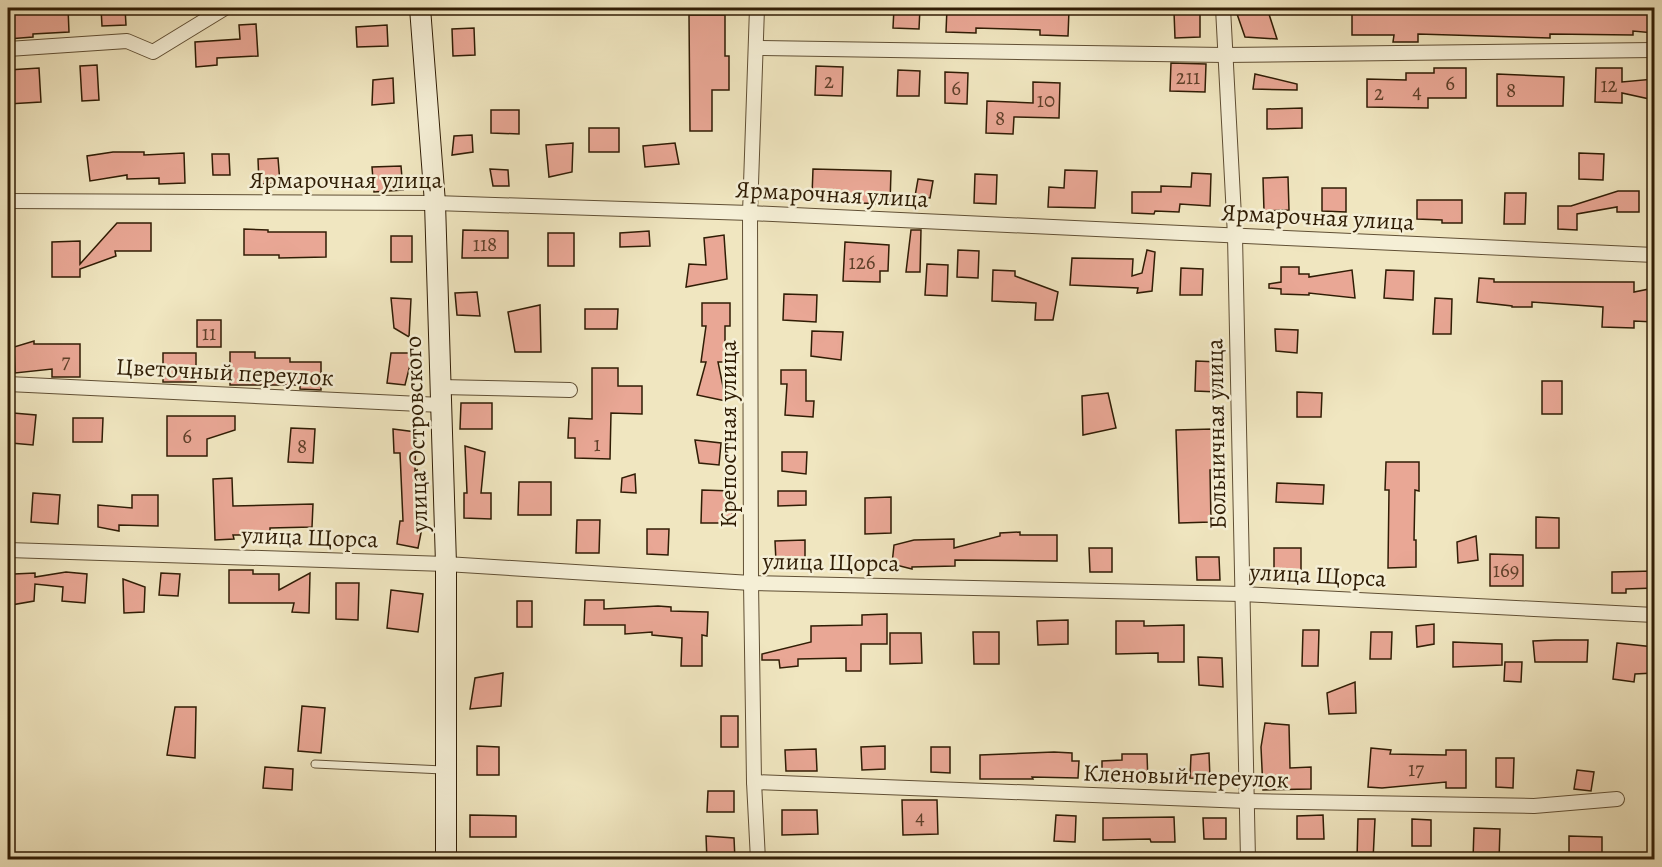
<svg xmlns="http://www.w3.org/2000/svg" width="1662" height="867" viewBox="0 0 1662 867" font-family="Alegreya,serif">
<style>
.building{fill:#e9a795;stroke:#301d05;stroke-width:1.5}
.lines{fill:none;stroke-linecap:round;stroke-linejoin:round}
.lane-casing{stroke:#604f34;stroke-width:9}
.street-casing{stroke:#604f34;stroke-width:16}
.secondary-casing{stroke:#301d05;stroke-width:22}
.lane{stroke:#f5efd6;stroke-width:7}
.street{stroke:#f5efd6;stroke-width:14}
.secondary{stroke:#f5efd6;stroke-width:20}
.labels{text-anchor:middle;stroke-width:5;stroke-linejoin:round;paint-order:stroke}
.number-label{font-size:21px;fill:#5e4029}
.street-label{font-size:24px;fill:#301d05;stroke:#f5efd6}
</style>
<rect width="100%" height="100%" fill="#f0e6c0"/>
<filter id="stains"><feTurbulence type="fractalNoise" baseFrequency=".00333" numOctaves="4"/><feColorMatrix values="0 0 0 0 .2 0 0 0 0 .09 0 0 0 0 .02 0 0 0 .5 -.17"/></filter>
<radialGradient id="worn" r=".72"><stop offset=".6" stop-color="#630" stop-opacity="0"/><stop offset="1" stop-color="#630" stop-opacity=".3"/></radialGradient>
<!-- building -->
<g class="building">
<polygon points="8,8 68,8 69,32 33,34 33,37 8,39"/>
<polygon points="101,8 125,8 126,25 102,26"/>
<polygon points="894,8 920,8 919,29 893,28"/>
<polygon points="947,8 1069,10 1068,36 1040,35 1040,30 976,28 976,33 946,32"/>
<polygon points="1254,8 1267,8 1277,39 1245,37 1236,11"/>
<polygon points="1352,8 1374,8 1374,10 1437,10 1438,8 1463,8 1463,9 1654,9 1654,33 1633,31 1633,35 1550,34 1550,38 1418,34 1418,42 1393,42 1394,35 1352,35"/>
<polygon points="1200,11 1200,37 1175,38 1174,12"/>
<polygon points="689,15 725,15 725,56 729,56 729,90 712,90 712,131 690,131"/>
<polygon points="256,24 258,56 217,58 217,65 196,67 195,42 240,39 239,25"/>
<polygon points="387,25 388,46 357,47 356,27"/>
<polygon points="474,28 475,55 453,56 452,29"/>
<polygon points="1171,63 1206,64 1205,92 1170,91"/>
<polygon points="97,65 99,100 82,101 80,66"/>
<polygon points="816,66 843,67 842,96 815,95"/>
<polygon points="39,68 41,102 8,104 8,70"/>
<polygon points="1434,68 1466,68 1466,98 1428,98 1428,108 1367,107 1367,79 1406,80 1406,73 1434,73"/>
<polygon points="1596,68 1622,68 1622,82 1654,79 1654,100 1622,93 1622,103 1595,102"/>
<polygon points="898,70 920,71 919,96 897,96"/>
<polygon points="945,72 968,73 967,104 945,103"/>
<polygon points="1255,74 1297,84 1297,90 1253,89"/>
<polygon points="1497,74 1564,77 1563,106 1497,106"/>
<polygon points="393,78 394,103 372,105 373,80"/>
<polygon points="1033,82 1060,83 1059,118 1014,117 1013,134 986,133 987,101 1033,103"/>
<polygon points="1302,108 1302,128 1267,129 1267,109"/>
<polygon points="491,110 519,110 519,134 491,133"/>
<rect x="589" y="128" width="30" height="24"/>
<polygon points="472,135 473,152 452,155 454,136"/>
<polygon points="573,143 572,172 549,177 546,145"/>
<polygon points="675,143 679,164 645,167 643,146"/>
<polygon points="113,152 144,152 144,155 184,153 185,183 159,184 159,178 127,179 127,175 90,181 87,156"/>
<polygon points="1579,153 1604,154 1603,180 1579,179"/>
<polygon points="212,154 229,154 230,175 213,175"/>
<polygon points="278,158 280,183 259,184 258,159"/>
<polygon points="401,166 403,190 374,192 372,167"/>
<polygon points="490,169 508,170 509,186 493,186"/>
<polygon points="813,169 891,171 890,204 860,203 860,197 812,196"/>
<polygon points="1065,170 1097,171 1095,208 1048,207 1049,187 1064,188"/>
<polygon points="1192,173 1211,174 1210,206 1180,204 1179,212 1155,211 1154,214 1132,213 1132,192 1161,192 1161,186 1191,187"/>
<polygon points="975,174 997,175 996,204 974,203"/>
<polygon points="1288,177 1289,210 1264,211 1263,178"/>
<polygon points="918,179 933,181 930,198 915,196"/>
<polygon points="1322,188 1346,188 1346,212 1322,211"/>
<polygon points="1618,191 1639,191 1639,212 1617,212 1617,207 1577,214 1577,230 1558,229 1558,206 1571,206"/>
<polygon points="1505,193 1526,193 1525,224 1504,224"/>
<polygon points="1417,200 1462,200 1462,223 1442,223 1442,220 1417,219"/>
<polygon points="117,223 151,223 151,251 115,251 116,256 80,269 80,277 52,277 52,242 80,241 80,264"/>
<polygon points="244,229 268,230 268,232 326,232 326,257 279,258 279,255 244,255"/>
<polygon points="463,230 508,231 508,258 462,258"/>
<polygon points="911,230 921,230 920,272 906,272"/>
<polygon points="649,231 650,246 620,247 620,233"/>
<rect x="548" y="233" width="26" height="33"/>
<polygon points="724,235 727,279 686,287 689,264 706,265 704,238"/>
<rect x="391" y="236" width="21" height="26"/>
<polygon points="845,242 889,245 888,271 880,271 880,282 843,281"/>
<polygon points="958,250 979,251 978,278 957,277"/>
<polygon points="1147,250 1155,252 1152,291 1137,293 1138,288 1070,285 1072,258 1133,259 1132,276 1142,273"/>
<polygon points="927,264 948,265 947,296 925,295"/>
<polygon points="1281,267 1299,267 1299,274 1309,274 1309,277 1352,270 1355,298 1309,293 1309,295 1281,294 1281,289 1269,288 1269,284 1281,282"/>
<polygon points="1181,268 1203,269 1202,295 1180,295"/>
<polygon points="993,270 1015,271 1015,276 1058,292 1053,320 1035,320 1036,303 992,301"/>
<polygon points="1386,270 1414,271 1413,300 1384,298"/>
<polygon points="1479,278 1494,279 1494,282 1634,282 1634,292 1654,288 1654,322 1634,321 1634,328 1602,327 1603,307 1532,302 1532,307 1512,307 1512,306 1477,302"/>
<polygon points="477,292 480,316 457,315 455,293"/>
<polygon points="784,294 817,295 816,322 783,320"/>
<polygon points="391,298 411,299 409,337 394,328"/>
<polygon points="1435,298 1452,299 1451,334 1433,334"/>
<polygon points="702,303 730,303 730,326 725,326 725,362 718,362 726,401 697,395 706,362 701,362 706,326 702,326"/>
<polygon points="540,305 541,352 515,352 508,312"/>
<polygon points="585,309 618,309 617,329 585,329"/>
<rect x="197" y="320" width="24" height="27"/>
<polygon points="1275,329 1298,330 1297,353 1276,351"/>
<polygon points="812,331 843,332 841,360 811,356"/>
<polygon points="34,341 34,344 80,344 80,377 52,377 52,369 15,373 14,347"/>
<polygon points="230,352 255,352 255,358 290,358 290,362 321,362 321,390 300,389 300,385 230,385"/>
<rect x="163" y="353" width="33" height="29"/>
<polygon points="391,353 413,353 405,385 387,383"/>
<polygon points="1196,361 1219,362 1218,392 1195,391"/>
<polygon points="592,368 618,368 618,386 642,386 642,414 611,413 610,459 575,458 575,438 568,438 569,418 592,419"/>
<polygon points="781,370 806,370 806,401 814,401 813,417 785,415 787,384 781,384"/>
<rect x="1542" y="381" width="20" height="33"/>
<polygon points="1297,392 1322,393 1321,417 1297,417"/>
<polygon points="1108,393 1116,428 1083,435 1082,396"/>
<polygon points="461,403 492,403 492,429 460,429"/>
<polygon points="13,413 36,415 33,445 11,443"/>
<polygon points="167,416 235,416 235,430 207,439 207,456 167,456"/>
<polygon points="73,418 103,418 102,442 73,442"/>
<polygon points="291,428 315,429 313,463 288,462"/>
<polygon points="393,429 416,432 415,471 417,470 415,522 423,523 418,548 397,544 400,521 403,521 400,453 394,453"/>
<polygon points="1213,429 1213,470 1210,470 1211,522 1179,523 1176,430"/>
<polygon points="695,440 721,443 719,465 699,463"/>
<polygon points="465,446 485,452 481,493 491,493 491,519 464,518 464,493 467,493"/>
<polygon points="782,452 807,452 806,474 782,471"/>
<polygon points="1386,462 1419,462 1419,491 1415,490 1414,540 1416,540 1416,567 1388,568 1389,490 1385,490"/>
<polygon points="635,474 636,493 621,492 622,478"/>
<polygon points="232,478 233,506 313,504 312,527 270,528 270,535 233,535 234,539 215,540 213,479"/>
<polygon points="519,482 551,482 551,515 518,515"/>
<polygon points="1277,483 1324,485 1323,504 1276,502"/>
<polygon points="702,490 732,491 732,523 701,523"/>
<polygon points="778,491 806,491 806,505 778,506"/>
<polygon points="33,493 60,495 58,524 31,522"/>
<polygon points="132,495 158,495 158,526 119,525 119,531 98,527 98,505 132,508"/>
<polygon points="891,497 891,533 865,534 865,498"/>
<polygon points="1536,517 1559,518 1559,548 1536,548"/>
<polygon points="577,520 600,520 599,553 576,553"/>
<polygon points="647,529 669,529 668,555 647,554"/>
<polygon points="1020,532 1020,535 1057,535 1057,561 955,560 955,566 912,567 912,569 892,564 894,545 914,540 954,539 954,548 1000,536 1000,533"/>
<polygon points="1476,536 1478,560 1458,563 1457,542"/>
<polygon points="805,540 805,561 776,562 775,541"/>
<polygon points="1089,548 1112,548 1112,572 1090,572"/>
<polygon points="1274,548 1301,548 1301,571 1274,570"/>
<polygon points="1490,554 1523,555 1523,586 1490,586"/>
<polygon points="1196,557 1219,557 1220,580 1197,580"/>
<polygon points="229,570 253,570 253,574 279,574 279,590 310,573 309,613 292,612 294,603 229,603"/>
<polygon points="1654,571 1654,588 1626,589 1626,593 1612,593 1612,572"/>
<polygon points="66,572 87,574 85,603 62,601 63,587 35,584 34,601 11,605 14,574 35,573 35,577"/>
<polygon points="161,573 180,574 178,596 159,595"/>
<polygon points="123,579 145,587 144,612 124,613"/>
<polygon points="336,583 359,583 358,620 336,619"/>
<polygon points="391,590 423,594 418,632 387,628"/>
<polygon points="585,600 604,600 604,609 658,606 671,607 671,611 708,612 707,636 702,635 702,666 681,666 682,638 652,635 652,632 625,634 625,625 584,625"/>
<rect x="517" y="601" width="15" height="26"/>
<polygon points="887,614 887,644 861,644 861,671 846,671 846,658 798,659 798,666 780,668 779,660 762,660 762,654 811,642 811,626 862,625 862,615"/>
<polygon points="1068,620 1068,644 1038,645 1037,621"/>
<polygon points="1116,621 1144,621 1144,626 1184,625 1184,662 1158,662 1158,653 1116,654"/>
<polygon points="1434,624 1434,644 1417,647 1416,626"/>
<polygon points="1303,630 1319,630 1318,666 1302,666"/>
<polygon points="973,632 999,632 999,664 974,664"/>
<polygon points="1371,632 1392,632 1391,659 1370,659"/>
<polygon points="890,633 921,633 922,663 890,664"/>
<polygon points="1555,640 1588,640 1587,662 1535,662 1533,641"/>
<polygon points="1453,642 1502,644 1502,665 1453,667"/>
<polygon points="1617,643 1654,647 1654,673 1635,674 1634,682 1613,679"/>
<polygon points="1198,657 1222,658 1223,687 1199,685"/>
<polygon points="1505,662 1522,662 1521,682 1504,681"/>
<polygon points="503,673 501,706 470,709 475,678"/>
<polygon points="1355,682 1356,713 1329,714 1327,693"/>
<polygon points="302,706 325,708 321,753 298,751"/>
<polygon points="175,707 196,707 195,758 167,755"/>
<rect x="721" y="716" width="17" height="31"/>
<polygon points="1265,723 1289,725 1290,768 1311,767 1311,789 1263,790 1261,747"/>
<polygon points="477,746 499,747 499,775 477,775"/>
<polygon points="885,746 885,769 862,770 861,747"/>
<polygon points="931,747 950,747 950,773 931,772"/>
<polygon points="1371,748 1391,750 1390,754 1446,755 1446,750 1466,750 1466,788 1446,788 1446,782 1382,788 1368,787"/>
<polygon points="816,749 817,771 786,771 785,750"/>
<polygon points="1054,752 1072,753 1072,761 1079,761 1078,778 1032,777 1033,779 980,779 980,755"/>
<polygon points="1209,753 1210,779 1190,778 1191,755"/>
<polygon points="1122,754 1147,754 1148,783 1102,782 1102,761 1122,760"/>
<polygon points="1496,758 1514,758 1513,788 1496,787"/>
<polygon points="265,767 293,769 292,790 263,788"/>
<polygon points="1577,770 1594,772 1591,791 1574,789"/>
<polygon points="708,791 734,791 734,812 707,812"/>
<polygon points="902,800 937,800 938,834 903,835"/>
<polygon points="782,810 817,810 818,834 782,835"/>
<polygon points="470,815 516,816 516,837 470,837"/>
<polygon points="1056,815 1076,816 1075,842 1054,841"/>
<polygon points="1323,815 1324,839 1297,839 1297,816"/>
<polygon points="1174,817 1175,842 1151,842 1150,839 1103,840 1103,818"/>
<polygon points="1203,818 1226,818 1226,839 1204,839"/>
<polygon points="1358,819 1375,819 1373,860 1357,860"/>
<polygon points="1412,819 1431,820 1431,846 1412,846"/>
<polygon points="1474,828 1500,829 1499,860 1473,860"/>
<polygon points="706,836 734,838 735,860 707,860"/>
<polygon points="1569,836 1602,837 1602,857 1569,856"/>
</g>
<g class="lines">
<defs>
<polyline id="lane" points="315,764 443,770"/>
<g id="street">
<polyline points="757,8 750,213 751,583 754,782 758,860"/>
<polyline points="1223,8 1235,236 1248,860"/>
<polyline points="757,48 1224,55 1654,50"/>
<polyline points="8,49 127,41 153,52 225,8"/>
<polyline points="8,201 435,203 750,213 1654,255"/>
<polyline points="8,384 441,405"/>
<polyline points="441,387 570,390"/>
<polyline points="8,550 446,564 751,583 1242,594 1654,615"/>
<polyline points="754,782 1246,801 1534,806 1617,799"/>
</g>
<polyline id="secondary" points="420,8 435,203 446,564 446,860"/>
</defs>
<!-- lane casing -->
<use href="#lane" class="lane-casing"/>
<!-- street casing -->
<use href="#street" class="street-casing"/>
<!-- secondary casing -->
<use href="#secondary" class="secondary-casing"/>
<!-- lane -->
<use href="#lane" class="lane"/>
<!-- street -->
<use href="#street" class="street"/>
<!-- secondary -->
<use href="#secondary" class="secondary"/>
</g>
<g class="labels">
<!-- number labels -->
<g class="number-label">
<text x="1188" y="84">211</text>
<text x="829" y="88">2</text>
<text x="1450" y="90">6</text>
<text x="1609" y="92">12</text>
<text x="956" y="95">6</text>
<text x="1511" y="97">8</text>
<text x="1417" y="98">4</text>
<text x="1379" y="100">2</text>
<text x="1046" y="107">10</text>
<text x="1000" y="125">8</text>
<text x="485" y="251">118</text>
<text x="862" y="269">126</text>
<text x="209" y="340">11</text>
<text x="66" y="368">7</text>
<text x="187" y="443">6</text>
<text x="597" y="451">1</text>
<text x="302" y="453">8</text>
<text x="1506" y="577">169</text>
<text x="1416" y="776">17</text>
<text x="920" y="824">4</text>
</g>
<!-- street labels -->
<g class="street-label">
<text x="346" y="188">Ярмарочная улица</text>
<text transform="translate(832 194) rotate(3)" y="8">Ярмарочная улица</text>
<text transform="translate(1318 217) rotate(3)" y="8">Ярмарочная улица</text>
<text transform="translate(225 372) rotate(3)" y="8">Цветочный переулок</text>
<text transform="translate(416 434) rotate(-92)" y="8">улица Островского</text>
<text transform="translate(728 434) rotate(-90)" y="8">Крепостная улица</text>
<text transform="translate(1216 434) rotate(-91)" y="8">Больничная улица</text>
<text transform="translate(310 537) rotate(2)" y="8">улица Щорса</text>
<text transform="translate(831 562) rotate(1)" y="8">улица Щорса</text>
<text transform="translate(1318 575) rotate(3)" y="8">улица Щорса</text>
<text transform="translate(1186 776) rotate(2)" y="8">Кленовый переулок</text>
</g>
</g>
<!-- margin -->
<rect width="1662" height="867" fill="none" stroke="#f0e6c0" stroke-width="30"/>
<rect x="9" y="9" width="1644" height="849" fill="none" stroke="#301d05" stroke-width="3"/>
<rect x="15" y="15" width="1632" height="837" fill="none" stroke="#301d05" stroke-width="1.5"/>
<rect width="100%" height="100%" filter="url(#stains)"/>
<rect width="100%" height="100%" fill="url(#worn)"/>
</svg>
